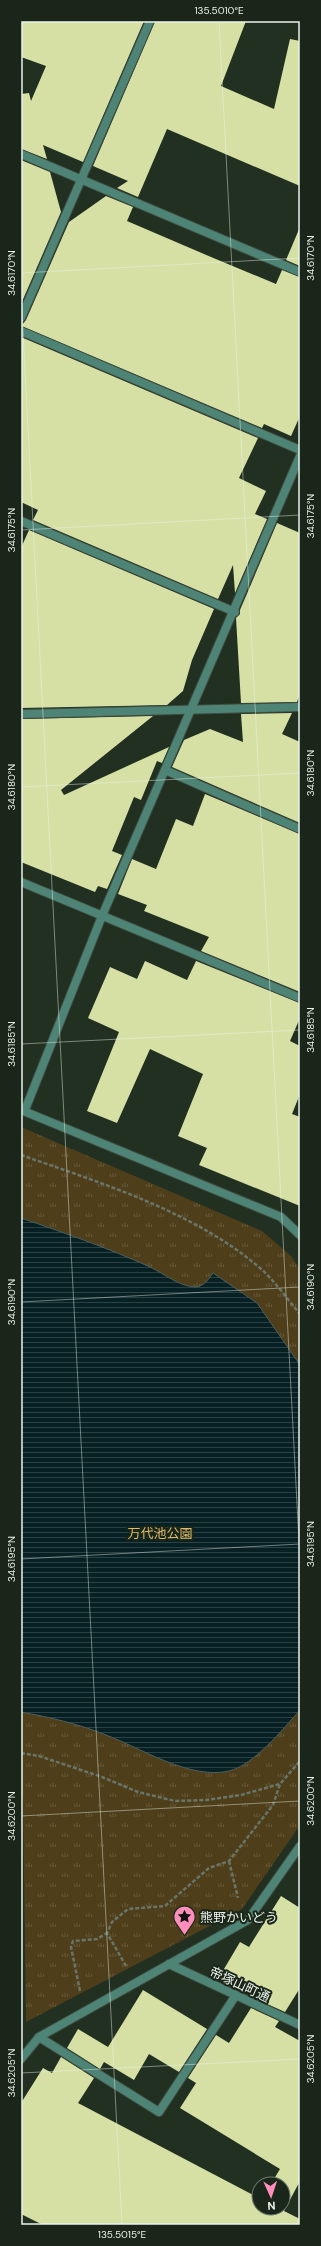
<svg xmlns="http://www.w3.org/2000/svg" width="321" height="2246" viewBox="0 0 321 2246" font-family="'DM Sans','Noto Sans JP',sans-serif">
<style>
.grass{fill:url(#grass-tufts)}
.water{fill:url(#water-rules);stroke:#4b5f5f}
.building{fill:#d6e0a5}
.lines{fill:none;stroke-linecap:round;stroke-linejoin:round}
.minor-casing{stroke:#3e4b3e;stroke-width:10}
.path{stroke:#697569;stroke-width:2.5;stroke-dasharray:4 2;stroke-linecap:butt}
.minor{stroke:#4e8476;stroke-width:8}
.ticks{fill:none;stroke:#eaf3ea;stroke-width:1;stroke-opacity:0.45}
.labels{text-anchor:middle;stroke-width:4;stroke-linejoin:round;paint-order:stroke}
.park-label{font-size:13px;fill:#dfbb6b;stroke:#192619}
.poi-label{font-size:13px;fill:#eaf3ea;stroke:#192619;text-anchor:start}
.street-label{font-size:13px;fill:#eaf3ea;stroke:#192619}
.neatline{fill:none;stroke:#eaf3ea;stroke-width:1.5}
.ticks-label{font-size:10px;text-anchor:middle;fill:#eaf3ea}
</style>
<defs>
<pattern id="grass-tufts" width="24" height="20" patternUnits="userSpaceOnUse"><rect width="24" height="20" fill="#4e3e1a"/><path d="M3 7l-1-3M5 7V3M7 7l1-3M15 17l-1-3M17 17v-4M19 17l1-3" fill="none" stroke="#685a3b"/></pattern>
<pattern id="water-rules" width="6" height="5" patternUnits="userSpaceOnUse"><rect width="6" height="5" fill="#072023"/><path d="M0 2.5h6" fill="none" stroke="#2b4143"/></pattern>
</defs>
<rect width="100%" height="100%" fill="#223022"/>
<!-- grass -->
<polygon class="grass" points="21,1127 262,1231 291,1256 300,1269 300,1825 242,1909 26,2022 23,1797 21,1796"/>
<!-- water -->
<path class="water" d="M21,1218c44,15 87,30 129,49 15,7 28,19 45,20 8,0 14,-8 18,-14l44,30 43,62v345c-17,19 -46,55 -71,61 -39,9 -88,-23 -123,-36 -27,-11 -57,-18 -85,-23z"/>
<!-- building -->
<g class="building">
<polygon points="21,21 144,21 83,162 43,145 47,159 21,149 21,94 29,93 31,101 46,66 21,57"/>
<polygon points="155,21 246,21 221,86 274,109 290,39 300,41 300,186 167,129 138,197 117,188 128,181 93,166"/>
<polygon points="21,160 50,172 61,212 21,304"/>
<polygon points="106,196 133,207 127,221 211,257 276,284 282,270 300,277 300,416 291,436 264,424 262,428 21,326 26,320 69,222"/>
<polygon points="300,227 300,266 286,260"/>
<polygon points="21,337 258,438 239,478 266,491 255,514 267,519 235,593 233,565 218,599 33,520 38,510 21,502"/>
<polygon points="277,523 300,533 300,694 297,702 241,703 236,618 240,614 240,610"/>
<polygon points="29,530 214,609 192,660 183,691 167,705 21,708 21,548"/>
<polygon points="292,713 282,734 300,742 300,823 172,767 184,740 210,729 243,742 241,714"/>
<polygon points="153,716 61,790 64,795 169,747 162,763 157,761 141,800 134,797 112,851 122,855 107,889 98,886 95,892 21,862 21,719"/>
<polygon points="205,794 300,834 300,992 201,951 209,937 144,911 147,905 118,894 132,859 156,869 176,819 193,826"/>
<polygon points="145,961 187,980 196,961 300,1003 300,1018 290,1041 300,1046 300,1094 292,1114 300,1117 300,1206 199,1165 207,1148 178,1136 203,1074 150,1049 117,1123 87,1111 119,1032 88,1018 110,967 137,979"/>
<polygon points="281,1896 300,1908 300,1988 285,2012 256,1999 261,1991 224,1969 240,1942 249,1947"/>
<polygon points="143,1990 207,2029 179,2072 149,2054 134,2080 104,2062 100,2069 67,2048 78,2029 108,2047"/>
<polygon points="251,2008 279,2021 275,2027 300,2041 300,2181 284,2211 300,2219 300,2225 43,2225 21,2214 21,2103 43,2068 52,2073 61,2057 94,2078 78,2103 259,2198 259,2208 283,2208 283,2184 271,2184 280,2169 180,2108 196,2083 188,2078 216,2035 229,2043"/>
</g>
<g class="lines">
<defs>
<g id="minor">
<polyline points="21,154 300,272"/>
<polyline points="21,318 150,21"/>
<polyline points="21,331 300,450"/>
<polyline points="21,521 235,612"/>
<polyline points="21,714 300,707"/>
<polyline points="165,770 300,829"/>
<polyline points="21,882 300,998"/>
<polyline points="21,1110 281,1217 300,1235"/>
<polyline points="25,1110 102,916 300,456"/>
<polyline points="169,1964 300,2025"/>
<polyline points="39,2037 159,2112 236,1995"/>
<polyline points="21,2059 39,2037 248,1920 300,1846"/>
</g>
</defs>
<!-- minor casing -->
<use href="#minor" class="minor-casing"/>
<!-- path -->
<g class="path">
<path d="M21,1155c80,28 174,57 239,113 15,13 27,31 40,46"/>
<polyline points="21,1753 39,1756 102,1777 138,1792 175,1801 206,1800 241,1795 280,1784 300,1761"/>
<polyline points="229,1861 238,1898"/>
<polyline points="126,1966 107,1933 112,1922 128,1909 165,1906 209,1868 229,1861 273,1805 280,1784"/>
<polyline points="80,1991 71,1947 73,1941 97,1939 107,1933"/>
</g>
<!-- minor -->
<use href="#minor" class="minor"/>
</g>
<!-- ticks -->
<path class="ticks" d="M219,21l81,1540M21,273l279,-15M21,294l101,1931M21,530l279,-15M21,787l279,-14M21,1044l279,-14M21,1302l279,-15M21,1559l279,-15M21,1816l279,-15M21,2073l279,-14"/>
<!-- icons -->
<defs>
<symbol id="sight-pin" viewBox="-11 -11 22 30"><path d="M0 17L-7.5 6A9.5 9.5 0 1 1 7.5 6Z" fill="#ff8eba" stroke="#192619"/><path d="M0-6L1.8-2.2L6-1.7L2.9 1.2L3.7 5.4L0 3.3L-3.7 5.4L-2.9 1.2L-6-1.7L-1.8-2.2Z" fill="#111"/></symbol>
</defs>
<g fill-rule="evenodd">
<use href="#sight-pin" x="172" y="1904" width="25" height="34"/>
</g>
<g class="labels">
<!-- park labels -->
<g class="park-label">
<text x="160" y="1538">万代池公園</text>
</g>
<!-- poi labels -->
<g class="poi-label">
<text x="200" y="1922">熊野かいどう</text>
</g>
<!-- street labels -->
<g class="street-label">
<text transform="translate(240 1984) rotate(25)" y="5">帝塚山町通</text>
</g>
</g>
<!-- border -->
<rect width="321" height="2246" fill="none" stroke="#192619" stroke-width="44"/>
<!-- north arrow -->
<g transform="translate(271 2196) rotate(177)"><circle r="19" fill="#192619" stroke="#6d786d"/>
<path d="M0-3L7 15L0 10L-7 15Z" fill="#ff8eba"/>
<text y="-6" font-size="11" font-weight="bold" text-anchor="middle" fill="#eaf3ea">N</text>
</g>
<rect x="22" y="22" width="277" height="2202" class="neatline"/>
<g class="ticks-label">
<text x="219" y="14">135.5010°E</text>
<text transform="translate(310 258) rotate(-90)" y="4">34.6170°N</text>
<text transform="translate(11 273) rotate(-90)" y="4">34.6170°N</text>
<text transform="translate(310 516) rotate(-90)" y="4">34.6175°N</text>
<text transform="translate(11 530) rotate(-90)" y="4">34.6175°N</text>
<text transform="translate(310 773) rotate(-90)" y="4">34.6180°N</text>
<text transform="translate(11 787) rotate(-90)" y="4">34.6180°N</text>
<text transform="translate(310 1030) rotate(-90)" y="4">34.6185°N</text>
<text transform="translate(11 1044) rotate(-90)" y="4">34.6185°N</text>
<text transform="translate(310 1287) rotate(-90)" y="4">34.6190°N</text>
<text transform="translate(11 1302) rotate(-90)" y="4">34.6190°N</text>
<text transform="translate(310 1544) rotate(-90)" y="4">34.6195°N</text>
<text transform="translate(11 1559) rotate(-90)" y="4">34.6195°N</text>
<text transform="translate(310 1801) rotate(-90)" y="4">34.6200°N</text>
<text transform="translate(11 1816) rotate(-90)" y="4">34.6200°N</text>
<text transform="translate(310 2059) rotate(-90)" y="4">34.6205°N</text>
<text transform="translate(11 2073) rotate(-90)" y="4">34.6205°N</text>
<text x="122" y="2238">135.5015°E</text>
</g>
</svg>
